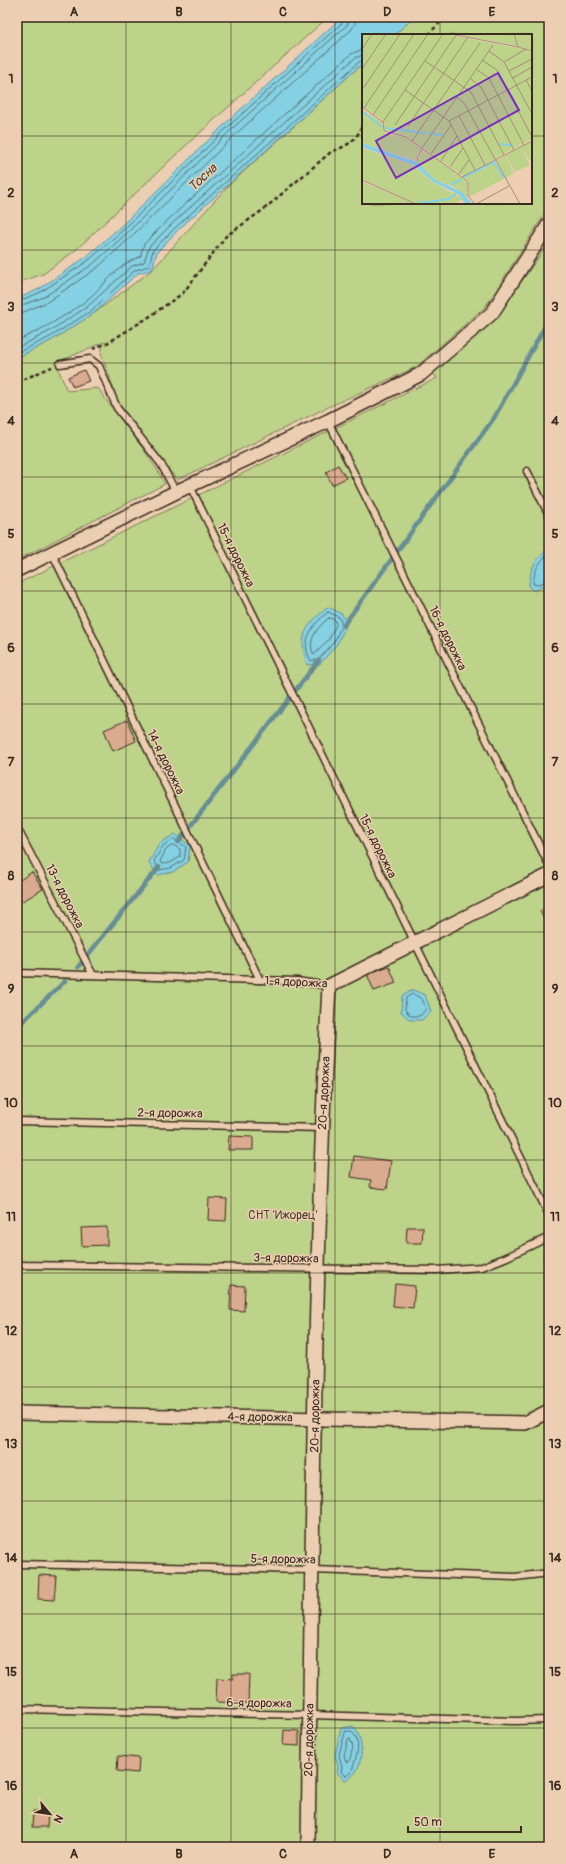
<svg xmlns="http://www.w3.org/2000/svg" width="566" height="1864" viewBox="0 0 566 1864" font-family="Pangolin,sans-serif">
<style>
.green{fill:#bcd389;stroke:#7c7e54}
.water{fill:#85d1e4;stroke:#678e95}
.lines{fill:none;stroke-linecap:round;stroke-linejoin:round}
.shore{stroke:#596d6d;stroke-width:1}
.stream{stroke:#678e95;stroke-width:4.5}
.building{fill:#daab8e;stroke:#3b2a1e}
.service-casing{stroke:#3b2a1e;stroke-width:9}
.minor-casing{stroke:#3b2a1e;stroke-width:16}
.path{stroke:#3b2a1e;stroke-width:2.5;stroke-dasharray:4 3;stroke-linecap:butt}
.service{stroke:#eccfb3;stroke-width:6}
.minor{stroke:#eccfb3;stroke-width:13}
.grid{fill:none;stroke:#3b2a1e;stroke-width:1;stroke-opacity:0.55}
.labels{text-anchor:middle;stroke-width:3;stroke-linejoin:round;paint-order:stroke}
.street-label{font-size:12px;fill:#3b2a1e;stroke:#eccfb3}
.park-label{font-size:12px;fill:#4e432e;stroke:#eccfb3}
.water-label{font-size:13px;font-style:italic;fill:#46433c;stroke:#eccfb3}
.inset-river{fill:none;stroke:#85d1e4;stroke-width:2}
.inset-road{fill:none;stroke:#a58d77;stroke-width:1}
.view{fill:#7b2cbf;fill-opacity:0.15;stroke:#7b2cbf;stroke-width:2}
.inset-edge{fill:none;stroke:#3b2a1e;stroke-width:2}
.neatline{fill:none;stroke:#3b2a1e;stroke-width:1.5}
.grid-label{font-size:13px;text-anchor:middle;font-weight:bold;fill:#3b2a1e}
</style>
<rect width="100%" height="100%" fill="#eccfb3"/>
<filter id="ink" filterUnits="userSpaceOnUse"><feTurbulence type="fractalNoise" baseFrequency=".025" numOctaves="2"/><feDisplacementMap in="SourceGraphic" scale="8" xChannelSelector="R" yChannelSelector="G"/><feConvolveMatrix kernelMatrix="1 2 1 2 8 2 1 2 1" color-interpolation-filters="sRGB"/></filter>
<g filter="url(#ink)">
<!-- green -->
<g class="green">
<polygon points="17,17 328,17 182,149 77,249 43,274 17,283"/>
<path d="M414,17h135v190l-63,99 -70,61 -92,42 -147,71 -58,-76 -18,-51 3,-11 -48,21 11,28 31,-3c21,32 49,61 67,96l-148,76v-202l35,-18 41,-26 59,-44 75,-83 136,-124v140h168v-168h-137z"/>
<polygon points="549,242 549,1847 17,1847 17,584 437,378 433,373 497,317"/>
</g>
<!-- water -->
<g class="water">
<polygon points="342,17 414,17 394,35 363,35 363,63 180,228 157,252 152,270 138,273 93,314 52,340 17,358 17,299 39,289 86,257 121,226 228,121"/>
<path d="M548,549l1,34 -15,8 -5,-4c1,-19 5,-26 19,-38z"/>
<path d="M328,607l14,7 5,10 -10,20 -17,20 -13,1c-9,-30 -2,-39 21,-58z"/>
<polygon points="175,834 190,846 188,862 173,872 157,875 149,862 160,843"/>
<polygon points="413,990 425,995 431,1011 422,1020 410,1020 401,1012 402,996"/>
<path d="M353,1726c13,13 11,49 -8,54l-8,-7 1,-7 -3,-11 6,-27z"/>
</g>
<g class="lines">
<!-- shore -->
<g class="shore">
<polyline points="17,302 41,292 89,260 124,229 231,124 343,22 345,17"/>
<polyline points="17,307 44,297 93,264 127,233 234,127 347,25 350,17"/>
<polyline points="17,313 24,312 47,302 97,268 131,237 238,132 351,30 355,24 356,17"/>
<path d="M17,341c23,-11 46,-23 66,-38 19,-14 34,-39 57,-46l4,-13 26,-26 181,-164 12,-5"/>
<polyline points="17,348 48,332 87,307 132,266 144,262 149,247 174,222 355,58 363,55"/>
<polyline points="17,353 50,337 91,311 135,270 149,266 153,250 177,226 359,62 363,60"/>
<path d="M549,553c-10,9 -15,17 -16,31l3,1 13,-5"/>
<path d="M328,612l11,5 3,8 -8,17 -15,17 -8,2c-12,-20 2,-37 17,-49z"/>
<path d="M329,618l6,2 1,5 -7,14 -15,16c-8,-14 4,-29 15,-37z"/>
<polygon points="174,839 186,847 184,860 171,868 159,870 154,861 163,846"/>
<polygon points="173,845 180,849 180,857 170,863 162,864 160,861 166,850"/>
<polygon points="413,994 422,999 426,1009 420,1016 411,1016 405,1010 406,998"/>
<path d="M346,1731h5c12,10 5,29 0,41l-5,4 -5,-4 1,-6 -3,-11z"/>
<polygon points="350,1739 353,1747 349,1762 347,1763 344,1756 348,1740"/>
</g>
<!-- stream -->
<g class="stream">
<polyline points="343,626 494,418 549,319"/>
<polyline points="178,842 319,660"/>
<polyline points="78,967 159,867"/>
<polyline points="17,1027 65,981"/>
</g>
</g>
<!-- building -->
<g class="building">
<polygon points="84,370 89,381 73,387 68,377"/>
<polygon points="338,465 346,478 332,485 326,472"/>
<polygon points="127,720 136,741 113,751 104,730"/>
<polygon points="32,872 43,889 21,902 17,896 17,882"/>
<polygon points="549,906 549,927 548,928 540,911"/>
<polygon points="389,966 396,983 374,991 367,974"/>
<polygon points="229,1136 253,1137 253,1150 228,1150"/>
<polygon points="354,1156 391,1161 387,1189 370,1187 371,1180 351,1177"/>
<polygon points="209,1198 227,1199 226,1221 208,1220"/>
<polygon points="107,1227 107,1245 82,1246 81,1228"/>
<polygon points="407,1227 423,1227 422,1243 406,1243"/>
<polygon points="549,1255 549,1272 543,1258"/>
<polygon points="395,1284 415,1286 413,1308 393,1306"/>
<polygon points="231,1285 245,1286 244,1311 230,1310"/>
<polygon points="39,1575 56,1576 54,1600 38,1599"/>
<polygon points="233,1674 249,1674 248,1703 216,1702 217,1678 233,1679"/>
<polygon points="284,1730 299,1731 299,1746 283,1745"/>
<polygon points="118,1756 139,1758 138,1773 117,1771"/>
<polygon points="33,1811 48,1812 47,1827 32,1827"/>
</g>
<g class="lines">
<defs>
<g id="service">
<polyline points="60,364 90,359 99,366 117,408 161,464 176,492"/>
<polyline points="328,421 549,865"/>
<polyline points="527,471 549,515"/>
<polyline points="190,486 549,1215"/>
<polyline points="52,553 260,980"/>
<polyline points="17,828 93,975"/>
<polyline points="17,973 297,981 329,986"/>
<polyline points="17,1121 322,1128"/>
<polyline points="17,1265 436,1270 482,1267 507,1257 549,1237"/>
<polyline points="17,1564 312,1570 515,1577 549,1573"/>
<polyline points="17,1709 310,1715 515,1721 549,1720"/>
</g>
<g id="minor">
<polyline points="17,570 176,492 328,421 421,374 492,313 549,224"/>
<polyline points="17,1413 525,1423 549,1411"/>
<path d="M308,1847c4,-287 6,-574 21,-861l220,-111"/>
</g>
</defs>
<!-- service casing -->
<use href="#service" class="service-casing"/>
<!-- minor casing -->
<use href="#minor" class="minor-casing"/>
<!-- path -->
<g class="path">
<polyline points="428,35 445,17"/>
<path d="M93,349l16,-7 40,-25 34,-24 43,-57 37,-26 69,-59c15,-4 26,-12 31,-28"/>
<polyline points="17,382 52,367"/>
</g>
<!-- service -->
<use href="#service" class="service"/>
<!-- minor -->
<use href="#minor" class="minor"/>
</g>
</g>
<!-- grid -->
<path class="grid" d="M126,17v1830M231,17v1830M335,17v1830M440,17v18M17,136h346M531,136h18M440,203v1644M17,250h532M17,363h532M17,477h532M17,591h532M17,704h532M17,818h532M17,932h532M17,1046h532M17,1160h532M17,1273h532M17,1387h532M17,1501h532M17,1614h532M17,1728h532"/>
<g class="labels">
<!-- street labels -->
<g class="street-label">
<text transform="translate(236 555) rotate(64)" y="4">15-я дорожка</text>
<text transform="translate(448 638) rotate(64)" y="4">16-я дорожка</text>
<text transform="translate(166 762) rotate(64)" y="4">14-я дорожка</text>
<text transform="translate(378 846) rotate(64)" y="4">15-я дорожка</text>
<text transform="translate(65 896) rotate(63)" y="4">13-я дорожка</text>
<text transform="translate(296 982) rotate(3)" y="4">1-я дорожка</text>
<text transform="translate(324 1093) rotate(-87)" y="4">20-я дорожка</text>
<text transform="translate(170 1113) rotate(1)" y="4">2-я дорожка</text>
<text transform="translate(286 1258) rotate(1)" y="4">3-я дорожка</text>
<text transform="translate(315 1416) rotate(-89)" y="4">20-я дорожка</text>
<text transform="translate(260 1417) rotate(1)" y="4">4-я дорожка</text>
<text transform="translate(283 1559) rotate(1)" y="4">5-я дорожка</text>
<text transform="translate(259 1703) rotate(1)" y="4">6-я дорожка</text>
<text transform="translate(309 1740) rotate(-89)" y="4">20-я дорожка</text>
</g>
<!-- park labels -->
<g class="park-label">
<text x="283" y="1219">СНТ 'Ижорец'</text>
</g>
<!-- water labels -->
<g class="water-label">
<text transform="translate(202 177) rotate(-43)" y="5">Тосна</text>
</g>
</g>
<!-- overview -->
<g transform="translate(362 34)">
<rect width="170" height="170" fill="#eccfb3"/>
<path d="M0,0h84l86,17v88l-69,37 -57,-40 -22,-6v-9l-22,-15zM93,0h58l5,12zM152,0h18v16l-13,-3zM0,76l20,12 1,9 3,3 19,3 16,12 -6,10 3,2 4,-11 33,22 -2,4 3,-3 6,5 5,6v13l-17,-13 -3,1 -13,-6 -20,-19 -52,-17zM170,107v22l-11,-15 9,17 -15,7 -10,-17zM0,114l51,17 19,17 31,17 -10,5h-36l-55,-25zM143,122l9,17 -8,5 -10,-17zM132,129l10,16 -35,18v-13l-5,-6zM0,148l35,14 17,8h-52z" fill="#bcd389"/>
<path d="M0,109l55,19 17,17 28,13 10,12h-6l-8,-10 -25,-12 -19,-17 -52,-18z" fill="#85d1e4"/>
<path class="inset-river" d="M0,77l20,16M23,94l40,5M66,99l15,2M137,110l12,1M102,143l30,-15 10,16M88,151l12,-6M57,166l4,3 25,-4 9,-6"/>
<path class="inset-road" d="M89,0l67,13M152,0l4,13 14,4M0,15l10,-15M127,17l15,11 28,52M120,26l15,10 35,67M63,27l46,31 33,63M142,28l22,-13M0,35l24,-35M114,35l13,9 35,67M147,37l23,-12M108,44l11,9 33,63M151,44l19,-11M164,46l6,11M0,56l38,-56M43,56l44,31 26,49M95,63l7,6 56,101M0,73l21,15 1,9 22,6 56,40 70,-36M2,74l50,-74M11,81l55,-81M97,82l26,49M87,87l83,-44M21,88l60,-88M33,91l61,-90M46,92l60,-89M50,107l68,-98M60,114l71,-103M69,120l20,-29M56,127l-1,-3 5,-9M79,127l16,-25M88,133l13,-19M97,140l10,-14M100,143l6,6v13l7,8M0,146l54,24M114,170l33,-18"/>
<path class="view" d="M136,39l21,37 -123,68 -20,-37z"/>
<rect width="170" height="170" class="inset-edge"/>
</g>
<!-- margin -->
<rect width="566" height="1864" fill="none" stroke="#eccfb3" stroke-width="44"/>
<!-- north arrow -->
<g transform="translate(50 1814) rotate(119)" stroke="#eccfb3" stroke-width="3" paint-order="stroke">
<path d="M0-3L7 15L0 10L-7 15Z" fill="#3b2a1e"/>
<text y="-6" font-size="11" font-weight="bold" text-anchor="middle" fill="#3b2a1e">N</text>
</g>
<!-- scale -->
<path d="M408 1826v6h113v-6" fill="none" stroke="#3b2a1e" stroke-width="2"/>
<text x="414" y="1826" font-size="12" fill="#3b2a1e" stroke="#eccfb3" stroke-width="3" paint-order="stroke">50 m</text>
<rect x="22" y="22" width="522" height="1820" class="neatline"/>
<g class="grid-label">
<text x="74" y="16">A</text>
<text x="179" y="16">B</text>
<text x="283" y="16">C</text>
<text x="387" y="16">D</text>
<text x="492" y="16">E</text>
<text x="11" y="83">1</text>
<text x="555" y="83">1</text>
<text x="11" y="197">2</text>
<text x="555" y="197">2</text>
<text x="11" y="311">3</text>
<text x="555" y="311">3</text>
<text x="11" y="425">4</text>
<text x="555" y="425">4</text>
<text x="11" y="538">5</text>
<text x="555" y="538">5</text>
<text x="11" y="652">6</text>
<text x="555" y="652">6</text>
<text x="11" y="766">7</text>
<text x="555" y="766">7</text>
<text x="11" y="880">8</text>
<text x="555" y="880">8</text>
<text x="11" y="993">9</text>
<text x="555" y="993">9</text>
<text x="11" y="1107">10</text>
<text x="555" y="1107">10</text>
<text x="11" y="1221">11</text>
<text x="555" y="1221">11</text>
<text x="11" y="1335">12</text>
<text x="555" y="1335">12</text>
<text x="11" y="1448">13</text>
<text x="555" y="1448">13</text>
<text x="11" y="1562">14</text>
<text x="555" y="1562">14</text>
<text x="11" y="1676">15</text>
<text x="555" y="1676">15</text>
<text x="11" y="1790">16</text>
<text x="555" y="1790">16</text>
<text x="74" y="1858">A</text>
<text x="179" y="1858">B</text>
<text x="283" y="1858">C</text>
<text x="387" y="1858">D</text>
<text x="492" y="1858">E</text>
</g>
</svg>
